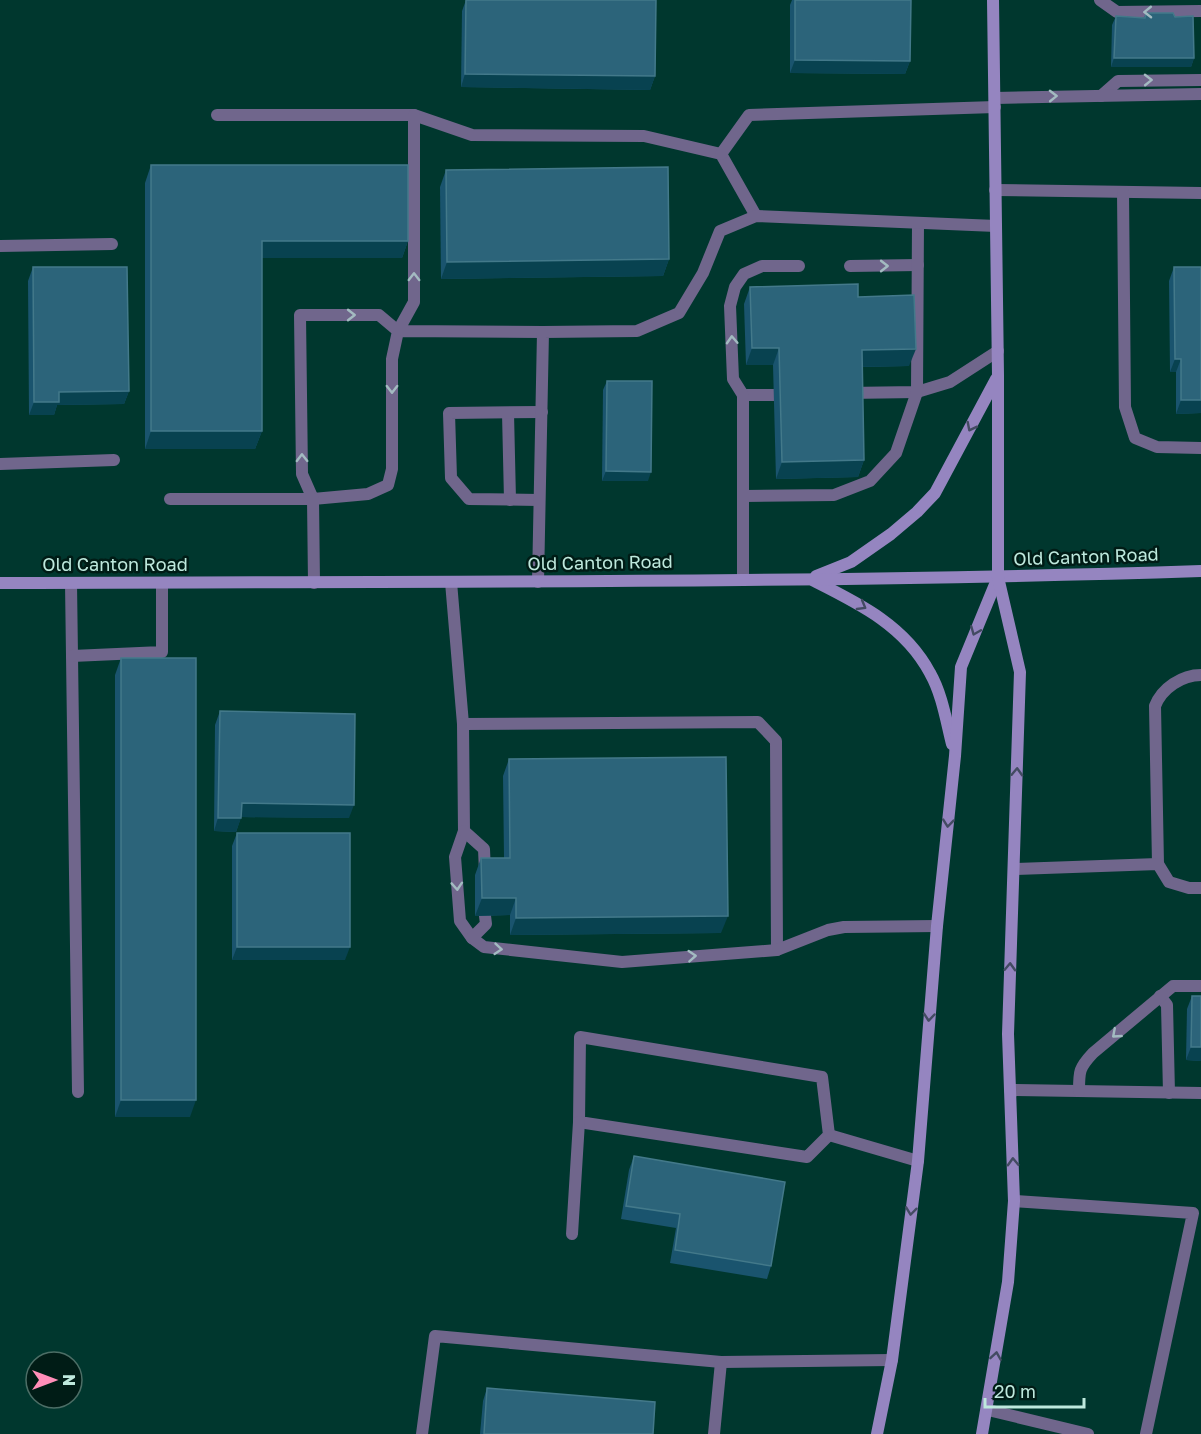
<svg xmlns="http://www.w3.org/2000/svg" width="1201" height="1434" viewBox="0 0 1201 1434" font-family="'Golos Text',sans-serif">
<style>
.lines{fill:none;stroke-linecap:round;stroke-linejoin:round}
.lane{stroke:#70668c;stroke-width:12}
.secondary{stroke:#9585c0;stroke-width:12}
.wall{fill:#1a546e}
.shaded-wall{fill:#084250}
.building{fill:#2c647a;stroke:#43798a;stroke-width:1.5}
.oneway{stroke:#a3bbc1}
.oneway2{stroke:#434b62}
.labels{text-anchor:middle;stroke-width:5;stroke-linejoin:round;paint-order:stroke}
.street-label{font-size:18px;fill:#bee9dd;stroke:#001c16}
</style>
<rect width="100%" height="100%" fill="#00372e"/>
<g class="lines">
<!-- lane -->
<g class="lane">
<polyline points="1100,0 1117,12 1201,11"/>
<polyline points="1101,96 1118,81 1201,80"/>
<polyline points="995,98 1201,94"/>
<polyline points="217,115 414,115 472,135 644,136 721,154 756,216"/>
<polyline points="414,115 414,302 398,331 392,359 392,469 388,485 368,494 313,499 302,474 300,315 379,315 398,331 543,332"/>
<polyline points="721,154 749,115 995,107"/>
<polyline points="995,190 1201,193"/>
<polyline points="1123,192 1125,407 1135,438 1157,447 1201,448"/>
<polyline points="0,246 112,244"/>
<polyline points="850,266 918,265"/>
<polyline points="847,393 917,392 950,382 998,351"/>
<polyline points="743,395 790,395"/>
<polyline points="508,413 510,500"/>
<polyline points="0,464 114,460"/>
<polyline points="744,496 834,495 870,481 896,453 917,392 918,223"/>
<polyline points="170,499 313,499 314,583"/>
<polyline points="539,500 469,499 451,478 449,413 542,412"/>
<polyline points="743,579 743,395 733,379 730,306 735,287 744,274 762,266 799,266"/>
<polyline points="451,582 463,724 464,831 455,857 460,921 472,938"/>
<polyline points="538,582 543,332 637,331 679,313 703,273 720,231 756,216 996,226"/>
<polyline points="71,583 78,1092"/>
<polyline points="72,656 162,652 162,583"/>
<polyline points="463,724 758,722 776,741 777,950"/>
<polyline points="464,831 484,849 485,872"/>
<path d="M1158,864l-3,-158c7,-18 27,-31 46,-31"/>
<polyline points="1014,869 1158,864 1169,882 1189,888 1201,888"/>
<polyline points="485,916 486,924 472,938 484,947 622,962 777,950 828,930 844,927 937,926"/>
<polyline points="1160,996 1167,1005 1169,1093"/>
<polygon points="580,1037 822,1077 829,1135 807,1157 579,1122"/>
<polyline points="1010,1090 1201,1093"/>
<path d="M1079,1091c0,-20 0,-23 14,-38l80,-67h28"/>
<polyline points="829,1135 918,1161"/>
<polyline points="1014,1201 1193,1213 1146,1434"/>
<polyline points="572,1234 579,1122"/>
<polyline points="988,1410 1088,1434"/>
<polyline points="422,1434 435,1336 721,1362 892,1360"/>
<polyline points="714,1434 721,1362"/>
</g>
<!-- secondary -->
<g class="secondary">
<polyline points="816,576 851,562 891,534 917,512 935,493 996,379"/>
<path d="M814,581c46,23 91,45 116,92 12,21 16,47 22,71"/>
<path d="M0,583c400,-2 801,1 1201,-12"/>
<polyline points="877,1434 892,1360 918,1161 937,926 955,756 961,667 998,577"/>
<polyline points="982,1434 1008,1282 1014,1201 1008,1034 1020,672 998,577 998,375 993,0"/>
</g>
</g>
<!-- wall -->
<g class="wall">
<polygon points="466,0 656,0 655,76 650,90 461,87 462,11"/>
<polygon points="792,0 911,0 910,61 905,74 790,73 790,5"/>
<polygon points="1146,13 1175,17 1194,58 1191,67 1111,67 1112,25 1116,16 1144,18"/>
<polygon points="151,165 408,241 402,258 262,258 262,431 255,449 145,449 145,183"/>
<polygon points="446,170 669,259 663,276 441,279 440,187"/>
<polygon points="33,267 129,391 124,404 57,405 54,415 29,415 28,281"/>
<polygon points="1174,267 1201,267 1201,413 1176,414 1176,372 1170,372 1169,281"/>
<polygon points="750,287 858,297 909,366 862,367 864,460 858,477 776,479 773,365 746,365 744,304"/>
<polygon points="607,381 648,481 602,481 603,390"/>
<polygon points="121,658 190,1117 115,1117 115,675"/>
<polygon points="220,711 349,818 241,817 236,832 214,831 215,725"/>
<polygon points="509,759 721,933 510,935 510,915 475,916 475,875 481,858 504,858 503,776"/>
<polygon points="237,833 345,960 232,960 232,846"/>
<polygon points="1192,996 1201,996 1201,1061 1186,1060 1187,1009"/>
<polygon points="634,1156 771,1266 767,1279 670,1263 676,1228 621,1219 629,1170"/>
<polygon points="487,1388 653,1434 480,1434 483,1401"/>
</g>
<!-- shaded-wall -->
<g class="shaded-wall">
<polygon points="1114,58 1194,58 1191,67 1111,67"/>
<polygon points="795,60 910,61 905,74 790,73"/>
<polygon points="465,74 655,76 650,90 461,87"/>
<polygon points="262,241 408,241 402,258 256,258"/>
<polygon points="669,259 663,276 441,279 447,262"/>
<polygon points="752,348 779,348 773,365 746,365"/>
<polygon points="916,349 909,366 855,367 862,350"/>
<polygon points="1175,359 1181,359 1176,372 1170,372"/>
<polygon points="129,391 124,404 57,405 54,415 29,415 34,402 59,392"/>
<polygon points="1181,400 1201,400 1201,413 1176,414"/>
<polygon points="151,431 262,431 255,449 145,449"/>
<polygon points="864,460 858,477 776,479 782,462"/>
<polygon points="606,471 651,472 648,481 602,481"/>
<polygon points="242,803 354,805 349,818 237,817"/>
<polygon points="218,818 241,818 236,832 214,831"/>
<polygon points="482,898 516,898 510,915 475,916"/>
<polygon points="728,916 721,933 510,935 516,918"/>
<polygon points="237,947 350,947 345,960 232,960"/>
<polygon points="1191,1047 1201,1047 1201,1061 1186,1060"/>
<polygon points="121,1100 196,1100 190,1117 115,1117"/>
</g>
<!-- building -->
<g class="building">
<polygon points="466,0 656,0 655,76 465,74"/>
<polygon points="795,0 911,0 910,61 795,60"/>
<polygon points="1146,13 1173,13 1175,17 1193,16 1194,58 1114,58 1116,16 1145,18"/>
<polygon points="151,165 408,165 408,241 262,241 262,431 151,431"/>
<polygon points="668,167 669,259 447,262 446,170"/>
<polygon points="33,267 127,267 129,391 59,392 59,402 34,402"/>
<polygon points="1174,267 1201,267 1201,400 1181,400 1181,359 1175,359"/>
<polygon points="858,284 858,297 914,295 916,349 862,350 864,460 782,462 779,348 752,348 750,287"/>
<polygon points="607,381 652,381 651,472 606,471"/>
<rect x="121" y="658" width="75" height="442"/>
<polygon points="220,711 355,714 354,805 242,803 241,818 218,818"/>
<polygon points="726,757 728,916 516,918 516,898 482,898 481,858 510,858 509,759"/>
<rect x="237" y="833" width="113" height="114"/>
<polygon points="1192,996 1201,996 1201,1047 1191,1047"/>
<polygon points="634,1156 785,1182 771,1266 675,1250 680,1214 626,1206"/>
<polygon points="487,1388 655,1402 653,1434 484,1434"/>
</g>
<!-- one-way arrows -->
<defs><path id="oneway-chevron" d="M-2-3.5L2.5 0L-2 3.5" fill="none" stroke-width="1.6" stroke-linecap="round" stroke-linejoin="round" transform="scale(1.5)"/></defs>
<g class="oneway">
<use href="#oneway-chevron" transform="translate(1148 12) rotate(179)"/>
<use href="#oneway-chevron" transform="translate(1148 80) rotate(-1)"/>
<use href="#oneway-chevron" transform="translate(1053 96) rotate(-1)"/>
<use href="#oneway-chevron" transform="translate(884 266)"/>
<use href="#oneway-chevron" transform="translate(414 277) rotate(-90)"/>
<use href="#oneway-chevron" transform="translate(351 315)"/>
<use href="#oneway-chevron" transform="translate(732 340) rotate(-93)"/>
<use href="#oneway-chevron" transform="translate(392 389) rotate(90)"/>
<use href="#oneway-chevron" transform="translate(302 458) rotate(-91)"/>
<use href="#oneway-chevron" transform="translate(457 886) rotate(86)"/>
<use href="#oneway-chevron" transform="translate(498 949) rotate(5)"/>
<use href="#oneway-chevron" transform="translate(692 956) rotate(-4)"/>
<use href="#oneway-chevron" transform="translate(1116 1034) rotate(139)"/>
</g>
<g class="oneway2">
<use href="#oneway-chevron" transform="translate(971 427) rotate(117)"/>
<use href="#oneway-chevron" transform="translate(862 606) rotate(30)"/>
<use href="#oneway-chevron" transform="translate(975 631) rotate(112)"/>
<use href="#oneway-chevron" transform="translate(1017 772) rotate(-88)"/>
<use href="#oneway-chevron" transform="translate(948 823) rotate(96)"/>
<use href="#oneway-chevron" transform="translate(1010 967) rotate(-88)"/>
<use href="#oneway-chevron" transform="translate(929 1017) rotate(95)"/>
<use href="#oneway-chevron" transform="translate(1013 1162) rotate(-92)"/>
<use href="#oneway-chevron" transform="translate(911 1211) rotate(97)"/>
<use href="#oneway-chevron" transform="translate(996 1356) rotate(-81)"/>
</g>
<g class="labels">
<!-- street labels -->
<g class="street-label">
<text transform="translate(1086 557) rotate(-2)" y="6">Old Canton Road</text>
<text transform="translate(600 563) rotate(-1)" y="6">Old Canton Road</text>
<text x="115" y="571">Old Canton Road</text>
</g>
</g>
<!-- north arrow -->
<g transform="translate(54 1380) rotate(90)"><circle r="28" fill="#001c16" stroke="#4c6e66" stroke-width="1.5"/>
<path d="M0-4.5L10 22L0 15L-10 22Z" fill="#ff8eb9"/>
<text y="-9" font-size="16" font-weight="bold" text-anchor="middle" fill="#bee9dd">N</text>
</g>
<!-- scale -->
<path d="M985 1398v9h99v-9" fill="none" stroke="#bee9dd" stroke-width="3"/>
<text x="994" y="1398" font-size="18" fill="#bee9dd" stroke="#001c16" stroke-width="4.5" paint-order="stroke">20 m</text>
</svg>
